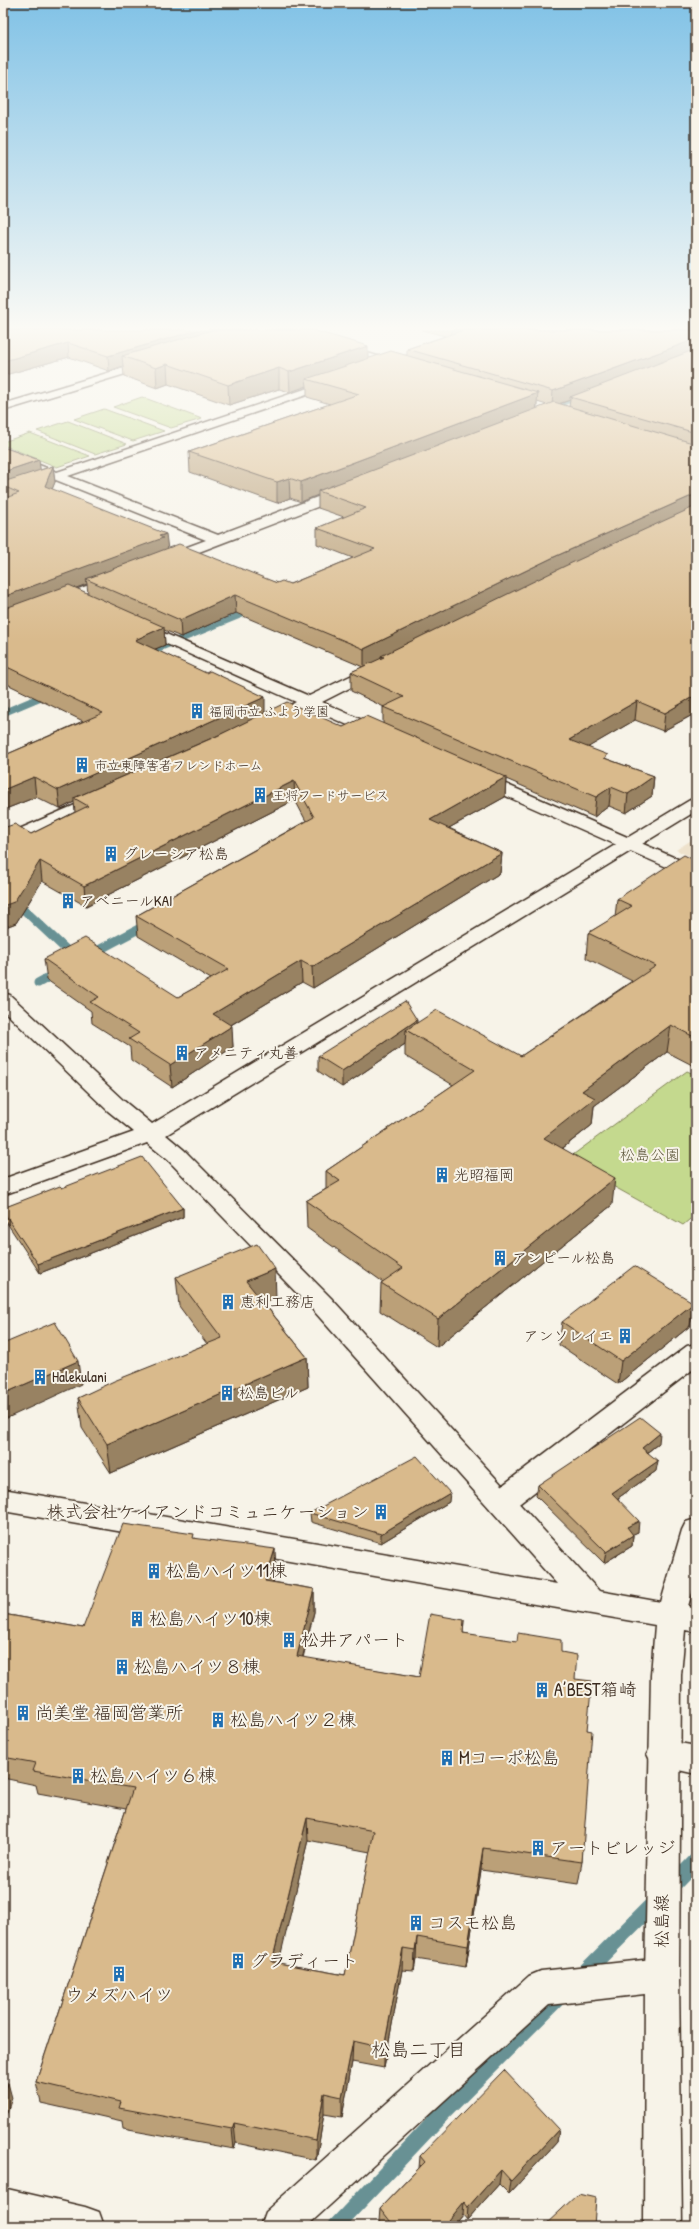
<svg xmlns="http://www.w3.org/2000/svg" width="699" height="2229" viewBox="0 0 699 2229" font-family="'Patrick Hand','Klee One',sans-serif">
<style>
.built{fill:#eee2cc}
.green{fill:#c4d98e;stroke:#808256}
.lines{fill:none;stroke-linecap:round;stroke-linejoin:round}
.stream-far3{stroke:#689194;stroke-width:5.5}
.stream-far2{stroke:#689194;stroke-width:7}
.stream-far1{stroke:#689194;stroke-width:9}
.stream{stroke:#689194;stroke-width:16}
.minor-casing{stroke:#3b2a1e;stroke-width:3}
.tertiary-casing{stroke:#3b2a1e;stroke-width:3}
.minor{fill:#f7f3e8;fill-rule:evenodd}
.tertiary{fill:#f7f3e8;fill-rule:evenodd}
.wall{fill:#bba078;stroke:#3b2a1e;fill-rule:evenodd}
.shaded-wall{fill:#988262;stroke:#3b2a1e}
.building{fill:#d9ba8c;stroke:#3b2a1e;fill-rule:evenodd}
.labels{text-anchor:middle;stroke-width:4;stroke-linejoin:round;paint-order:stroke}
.far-poi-label{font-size:13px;fill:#3b2a1e;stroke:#f7f3e8;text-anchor:start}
.poi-label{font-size:15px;fill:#3b2a1e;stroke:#f7f3e8;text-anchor:start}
.park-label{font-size:15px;fill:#5d563a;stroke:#f7f3e8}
.near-poi-label{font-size:18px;fill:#3b2a1e;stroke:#f7f3e8;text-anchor:start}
.near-street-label{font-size:18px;fill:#3b2a1e;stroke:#f7f3e8}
.near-neighbourhood-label{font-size:19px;fill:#3b2a1e;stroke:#f7f3e8}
</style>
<rect width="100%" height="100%" fill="#f7f3e8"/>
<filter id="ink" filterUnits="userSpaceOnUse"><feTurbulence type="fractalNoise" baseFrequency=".025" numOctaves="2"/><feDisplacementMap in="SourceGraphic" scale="8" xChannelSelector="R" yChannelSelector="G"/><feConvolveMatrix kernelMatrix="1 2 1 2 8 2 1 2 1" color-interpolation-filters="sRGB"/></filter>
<g filter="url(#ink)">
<!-- built -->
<polygon class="built" points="696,837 696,859 676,850"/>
<!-- green -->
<g class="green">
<polygon points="142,397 202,419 171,428 113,407"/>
<polygon points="104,409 164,431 133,441 74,419"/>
<polygon points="68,421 127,444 95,454 37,431"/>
<polygon points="30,433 90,456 57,467 3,445 3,442"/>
<polygon points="687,1071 696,1075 696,1214 683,1225 566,1160"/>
</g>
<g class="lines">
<!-- stream-far3 -->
<polyline class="stream-far3" points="548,408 582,396"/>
<!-- stream-far2 -->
<g class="stream-far2">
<polyline points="144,654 252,610"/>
<polyline points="3,713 48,694"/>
</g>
<!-- stream-far1 -->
<g class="stream-far1">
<polyline points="3,890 74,957"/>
<polyline points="91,954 148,924"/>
<polyline points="38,983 58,972"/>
</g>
<!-- stream -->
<g class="stream">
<polyline points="671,1887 696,1861"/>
<polyline points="583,1974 655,1902"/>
<polyline points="336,2226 444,2112 561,1995"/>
</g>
<defs>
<g id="minor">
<polygon points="275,330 291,330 404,364 405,366 400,369 396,368 276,332"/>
<polygon points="151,360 156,363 155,365 3,411 3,404"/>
<polygon points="335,379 339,380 341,382 339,384 68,476 218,535 341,488 346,487 352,491 351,494 170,563 160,563 158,560 160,557 206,540 56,480 3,498 3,490 44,476 3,459 3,451 57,472"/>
<polygon points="116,575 121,576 123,579 121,582 3,626 3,617"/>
<polygon points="136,621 309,696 373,665 383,665 386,668 383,671 322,702 387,731 389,734 387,737 375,737 309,708 278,723 266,723 264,720 266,717 296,702 131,628 129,625 131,622"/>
<polygon points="478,772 696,867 696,880 472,781 469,777 472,773"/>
<polygon points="103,793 109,794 112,798 109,802 3,848 3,836"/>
<polygon points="696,1344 696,1367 511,1510 501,1513 491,1510 487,1502 491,1494 687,1346"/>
<polygon points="663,1740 696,1746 696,1774 652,1764 647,1754 652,1744"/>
<polygon points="662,1958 674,1963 679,1975 674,1987 662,1992 549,2005 307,2226 260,2226 265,2212 529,1976 541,1971"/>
<polygon points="3,2188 85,2207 99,2212 104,2226 3,2226"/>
</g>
<polygon id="tertiary" points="696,799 696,811 166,1135 184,1150 331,1298 599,1591 661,1602 682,1530 686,1522 696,1519 696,1580 688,1606 696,1608 696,1632 685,1630 681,1675 679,1975 682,2226 644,2226 645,1975 651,1675 655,1625 3,1511 3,1489 557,1584 313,1310 168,1160 147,1143 3,1195 3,1179 134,1132 108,1111 3,1010 3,993 10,995 124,1101 152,1124 690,800"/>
</defs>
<!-- minor casing -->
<use href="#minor" class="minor-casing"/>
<!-- tertiary casing -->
<use href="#tertiary" class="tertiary-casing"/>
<!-- minor -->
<use href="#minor" class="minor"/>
<!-- tertiary -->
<use href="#tertiary" class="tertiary"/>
</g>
<!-- wall -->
<g class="wall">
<path d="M3,330l365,28 39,-3v-6l38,-13 -23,-6h274v383l-33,18 -28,-11 -47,27 19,12 47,17 -2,20 -26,17 -17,-7 -15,11 -88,-38 -1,18 -56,31 53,25 -2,20 -187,115 -11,-6 -71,43 2,22 -61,40 -41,-27 -1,-13 -38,-24 -1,-12 -44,-31 -3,-21 134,38 33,-18 -73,-43 -2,-20 170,-95 -11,-21 -209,106 -44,-25 -26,42 -13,5v-100l28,6 44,-22 -1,-10 -14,7 -24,-12 -33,13v-54l80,-35 -80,-39v-235l36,13 1,10 13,-4 2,16 -3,7 115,59 110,35 13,1 63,-26 -36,-14v-16l27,-11 -26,-9v-13l-17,7 -11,-4 -13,5 -87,-31 -1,-20 141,-48 -23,-7v-11l-17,6 -11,-3 -50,16 -61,-21 -11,4 -33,-12 -1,-10 -14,5 -40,-14 -64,18h-2zM570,400l-1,7 -10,-3zM537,402l10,3 -10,4zM87,584l1,10 -13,-6zM236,613l127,54 -12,5v19l33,16h-1v17l-40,3 -78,-14 -110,-64 10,-4 -1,-15 17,7z"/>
<polygon points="696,861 696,1067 667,1052 594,1106 592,1125 563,1148 612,1205 437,1347 380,1311 381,1283 383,1282 307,1228 306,1201 326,1189 326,1171 453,1085 405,1056 405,1044 342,1087 318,1071 318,1056 417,1023 521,1056 632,981 586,958 588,933 615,917 617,899"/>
<polygon points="62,1188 183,1208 183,1217 40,1273 3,1217 3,1208"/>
<polygon points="176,1277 276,1298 264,1303 307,1357 308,1387 111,1473 82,1428 78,1398 207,1344 179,1306"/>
<polygon points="694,1303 690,1326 618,1384 559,1345 562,1322"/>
<polygon points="659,1443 648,1452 656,1471 618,1498 638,1532 632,1534 633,1535 632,1546 604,1563 536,1496 538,1485"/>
<polygon points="449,1502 381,1543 311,1522 310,1513"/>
<path d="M195,1538l81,34 -3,10 41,7v23l-11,46 116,19 45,-57 -1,13 98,19 14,27 12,51 -5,132 -4,22 -97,-14 -15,97 -50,-8 -2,12 -12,-1 -18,98 -32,-6 -10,55 -18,-3 -8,46 -80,-17 -2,6 -111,-20 -1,-8 -81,-18 -5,-21 90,-273 -88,-16 -2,-8 -33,-7v-164l80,14zM308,1840l62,12 -25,123 -67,-12z"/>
<polygon points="559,2129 557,2142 509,2194 499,2184 467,2220 463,2215 454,2226 383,2226 379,2221 380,2208 419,2168 420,2156"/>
</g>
<!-- shaded-wall -->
<g class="shaded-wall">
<polygon points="198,330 245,330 122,356 123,366 109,371 108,356"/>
<polygon points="452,330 476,330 451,338"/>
<polygon points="696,339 696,353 570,397 570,400 552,406 553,391"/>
<polygon points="68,343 69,357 5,375 4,361"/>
<polygon points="368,346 368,366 306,379 307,386 290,392 289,372"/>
<polygon points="167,364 168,384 157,388 156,368"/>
<polygon points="279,368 279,389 229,405 228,385"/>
<polygon points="538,393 536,412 318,491 318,495 301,502 301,482"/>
<polygon points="39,460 41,476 3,486 3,472"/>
<polygon points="53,466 55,482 47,502 45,486"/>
<polygon points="289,478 290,498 277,503 277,482"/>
<polygon points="696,494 696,510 384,657 381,656 381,659 364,667 364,649 554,557"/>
<polygon points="166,534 168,550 86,579 87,584 3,615 3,597"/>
<polygon points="235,595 236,613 181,637 180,620"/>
<polygon points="164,627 165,645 136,657 135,640"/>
<polygon points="696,695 696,713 663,731 665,713"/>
<polygon points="265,697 265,715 74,798 74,802 60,809 58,790"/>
<polygon points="637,701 635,720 568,759 569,740"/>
<polygon points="654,776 652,796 626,813 628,794"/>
<polygon points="34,777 36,797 3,810 3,790"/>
<polygon points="506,777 505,797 429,839 430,820"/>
<polygon points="294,781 295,800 86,906 84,886"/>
<polygon points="611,787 609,806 594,817 596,797"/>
<polygon points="502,853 500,873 313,988 312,967"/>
<polygon points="40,861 42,881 16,923 3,928 3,906"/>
<polygon points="301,961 302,982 214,1035 213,1014"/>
<polygon points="417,1020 417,1036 406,1030 405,1044 342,1087 342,1071"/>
<polygon points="671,1025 667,1052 594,1106 592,1125 541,1165 544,1138 582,1091"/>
<polygon points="232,1026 233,1047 172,1087 170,1065"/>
<polygon points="615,1178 612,1205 437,1347 438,1319"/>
<polygon points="183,1208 183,1217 40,1273 38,1264"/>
<polygon points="275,1269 276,1298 247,1310 246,1281"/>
<polygon points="694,1303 690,1326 618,1384 621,1361"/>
<polygon points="307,1357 308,1387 111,1473 107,1444"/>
<polygon points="78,1361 81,1384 3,1420 3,1394"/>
<polygon points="660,1433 659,1443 640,1458 642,1448"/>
<polygon points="658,1461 656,1471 611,1503 612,1493"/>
<polygon points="450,1493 449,1502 381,1543 381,1534"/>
<polygon points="639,1521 638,1532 625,1538 627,1527"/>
<polygon points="633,1535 632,1546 604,1563 606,1552"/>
<polygon points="275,1549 276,1572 266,1604 265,1581"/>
<polygon points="314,1589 314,1612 297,1679 297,1656"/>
<polygon points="307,1818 308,1840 274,1983 272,1962"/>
<polygon points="483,1848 481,1870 466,1967 468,1946"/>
<polygon points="417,1937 416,1959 414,1971 415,1950"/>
<polygon points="403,1948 402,1970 384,2068 384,2048"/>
<polygon points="353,2041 352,2062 342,2117 342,2097"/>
<polygon points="8,2083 12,2098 3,2124 3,2097"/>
<polygon points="324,2093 324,2114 316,2160 316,2140"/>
<polygon points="234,2123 236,2143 234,2149 232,2129"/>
<polygon points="559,2129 557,2142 509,2194 511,2181"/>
<polygon points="501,2170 499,2184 467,2220 468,2207"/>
<polygon points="464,2202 463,2215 454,2226 444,2226"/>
</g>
<!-- building -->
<g class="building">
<polygon points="3,330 198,330 108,356 68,343 4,361 3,361"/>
<polygon points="212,330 312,330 368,346 289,372 279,368 228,385 167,364 156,368 122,356"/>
<polygon points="464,330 696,330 696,339 553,391 407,349"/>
<polygon points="696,349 696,433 570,397"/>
<polygon points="391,351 538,393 301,482 289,478 277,482 189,452 359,394 306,379"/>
<polygon points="554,402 696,444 696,494 554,557 364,649 235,595 180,620 86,579 179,544 277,583 282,581 290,584 375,549 317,528 366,508 318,491"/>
<polygon points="3,447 39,460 3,472"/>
<polygon points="53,466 45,486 166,534 159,536 163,538 3,597 3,499 19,493 3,486 3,482"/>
<polygon points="696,506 696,695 665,713 637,701 569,740 608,755 604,758 654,776 628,794 611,787 596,797 383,707 404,697 351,672 384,657 381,656 565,566"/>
<polygon points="69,585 164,627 135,640 206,673 210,671 265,697 58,790 34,777 3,790 3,756 103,713 3,665 3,609"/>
<polygon points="287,702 343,727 366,716 506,777 430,820 502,853 312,967 301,961 213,1014 232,1026 170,1065 129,1039 139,1033 90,1002 99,997 44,959 85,938 178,997 229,969 136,916 314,817 294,781 84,886 40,861 14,902 3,906 3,828 15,824 31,834 88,806 74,798 217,736"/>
<polygon points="684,855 696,861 696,1038 671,1025 582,1091 595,1098 544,1138 615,1178 438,1319 381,1283 403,1268 306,1201 340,1181 326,1171 475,1070 406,1030 437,1010 521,1056 656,966 588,933 632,906 617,899"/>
<polygon points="405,1001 417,1020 342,1071 318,1056"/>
<polygon points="142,1157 183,1208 38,1264 3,1211 3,1208 60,1186 62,1188"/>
<polygon points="257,1244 275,1269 246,1281 307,1357 107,1444 78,1398 114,1381 222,1338 176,1277"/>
<polygon points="634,1266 694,1303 621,1361 562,1322"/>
<polygon points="55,1322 78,1361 3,1394 3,1344"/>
<polygon points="640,1417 660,1433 642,1448 658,1461 612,1493 639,1521 627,1527 633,1535 606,1552 538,1485"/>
<polygon points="417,1456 450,1493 381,1534 310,1513"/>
<path d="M123,1524l71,10 -1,4 82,11 -10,32 49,8 -17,67 122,21 11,-63 34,6 -1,13 54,8 1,-8 43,7v12l16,3 -2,24 17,2 -5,49 5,1 -10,131 -99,-14 -15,98 -51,-9 -2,13 -12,-2 -19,100 -31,-7 -11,56 -18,-4 -8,47 -82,-17 -2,6 -113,-21 2,-6 -85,-20 97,-294 -100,-17 3,-8 -33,-6v-143l80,14zM307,1818l67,13 -29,144 -73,-13z"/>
<polygon points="504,2070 559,2129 511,2181 501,2170 468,2207 464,2202 444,2226 394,2226 380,2208 425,2162 420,2156"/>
<polygon points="3,2082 8,2083 3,2097"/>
<polygon points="578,2194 596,2198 594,2226 544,2226"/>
</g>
</g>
<!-- sky -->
<linearGradient id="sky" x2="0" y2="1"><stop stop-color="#81c2e6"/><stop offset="0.51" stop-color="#fbfaf5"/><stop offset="1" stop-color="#fbfaf5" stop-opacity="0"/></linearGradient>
<rect width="699" height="642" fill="url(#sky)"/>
<!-- icons -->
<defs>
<symbol id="building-bare" viewBox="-9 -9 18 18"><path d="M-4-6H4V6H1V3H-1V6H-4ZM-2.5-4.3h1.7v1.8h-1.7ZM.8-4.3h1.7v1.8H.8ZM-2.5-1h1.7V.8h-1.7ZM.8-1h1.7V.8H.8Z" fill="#1f6fb2" stroke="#f7f3e8" stroke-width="2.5" paint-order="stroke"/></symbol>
</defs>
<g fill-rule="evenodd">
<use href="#building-bare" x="186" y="700" width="22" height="22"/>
<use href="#building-bare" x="71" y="754" width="22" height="22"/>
<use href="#building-bare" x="249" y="784" width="22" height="22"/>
<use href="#building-bare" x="100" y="843" width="22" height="22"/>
<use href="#building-bare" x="57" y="890" width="22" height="22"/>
<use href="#building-bare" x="171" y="1042" width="22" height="22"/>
<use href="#building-bare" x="431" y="1164" width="22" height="22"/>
<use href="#building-bare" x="489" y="1247" width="22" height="22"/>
<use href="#building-bare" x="217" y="1291" width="22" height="22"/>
<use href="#building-bare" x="614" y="1325" width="22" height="22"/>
<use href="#building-bare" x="29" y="1366" width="22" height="22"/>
<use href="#building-bare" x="216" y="1382" width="22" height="22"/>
<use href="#building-bare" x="370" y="1501" width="22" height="22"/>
<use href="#building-bare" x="143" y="1560" width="22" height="22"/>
<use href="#building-bare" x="126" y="1608" width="22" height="22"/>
<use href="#building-bare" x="278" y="1629" width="22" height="22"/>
<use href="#building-bare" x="111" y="1656" width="22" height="22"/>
<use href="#building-bare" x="531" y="1679" width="22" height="22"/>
<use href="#building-bare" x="12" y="1702" width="22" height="22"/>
<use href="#building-bare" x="207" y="1709" width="22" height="22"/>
<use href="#building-bare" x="436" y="1747" width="22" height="22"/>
<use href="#building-bare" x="67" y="1765" width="22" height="22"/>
<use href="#building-bare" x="527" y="1837" width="22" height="22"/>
<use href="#building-bare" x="405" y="1912" width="22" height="22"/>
<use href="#building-bare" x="227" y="1950" width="22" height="22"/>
<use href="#building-bare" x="108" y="1963" width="22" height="22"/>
</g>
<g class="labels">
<!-- far-poi labels -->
<g class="far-poi-label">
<text x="209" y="716">福岡市立 ふよう学園</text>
<text x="94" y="770">市立東障害者フレンドホーム</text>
<text x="272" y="800">王将フードサービス</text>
</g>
<!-- poi labels -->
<g class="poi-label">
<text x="123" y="859">グレーシア松島</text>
<text x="80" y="906">アベニールKAI</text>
<text x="194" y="1058">アメニティ丸善</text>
<text x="454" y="1180">光昭福岡</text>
<text x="512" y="1263">アンピール松島</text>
<text x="240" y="1307">恵利工務店</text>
<text x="613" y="1341" text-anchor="end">アンソレイエ</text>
<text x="52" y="1382">Halekulani</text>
<text x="239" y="1398">松島ビル</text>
</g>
<!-- park labels -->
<g class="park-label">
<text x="650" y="1160">松島公園</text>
</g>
<!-- near-poi labels -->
<g class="near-poi-label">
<text x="369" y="1518" text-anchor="end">株式会社ケイアンドコミュニケーション</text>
<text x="166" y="1577">松島ハイツ11棟</text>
<text x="149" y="1625">松島ハイツ10棟</text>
<text x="301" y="1646">松井アパート</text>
<text x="134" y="1673">松島ハイツ８棟</text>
<text x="554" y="1696">A’BEST箱崎</text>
<text x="35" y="1719">尚美堂 福岡営業所</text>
<text x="230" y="1726">松島ハイツ２棟</text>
<text x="459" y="1764">Mコーポ松島</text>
<text x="90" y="1782">松島ハイツ６棟</text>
<text x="550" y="1854">アートビレッジ</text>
<text x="428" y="1929">コスモ松島</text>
<text x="250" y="1967">グラディート</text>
<text x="119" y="2001" text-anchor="middle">ウメズハイツ</text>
</g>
<!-- near-street labels -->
<g class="near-street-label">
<text transform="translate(662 1921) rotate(-90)" y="6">松島線</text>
</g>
<!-- near-neighbourhood labels -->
<g class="near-neighbourhood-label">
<text x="419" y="2056">松島二丁目</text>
</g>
</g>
<!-- margin -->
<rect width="699" height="2229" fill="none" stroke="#f7f3e8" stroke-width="16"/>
<rect x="8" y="8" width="683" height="2213" fill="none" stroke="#3b2a1e" stroke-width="1.5" filter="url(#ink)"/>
</svg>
